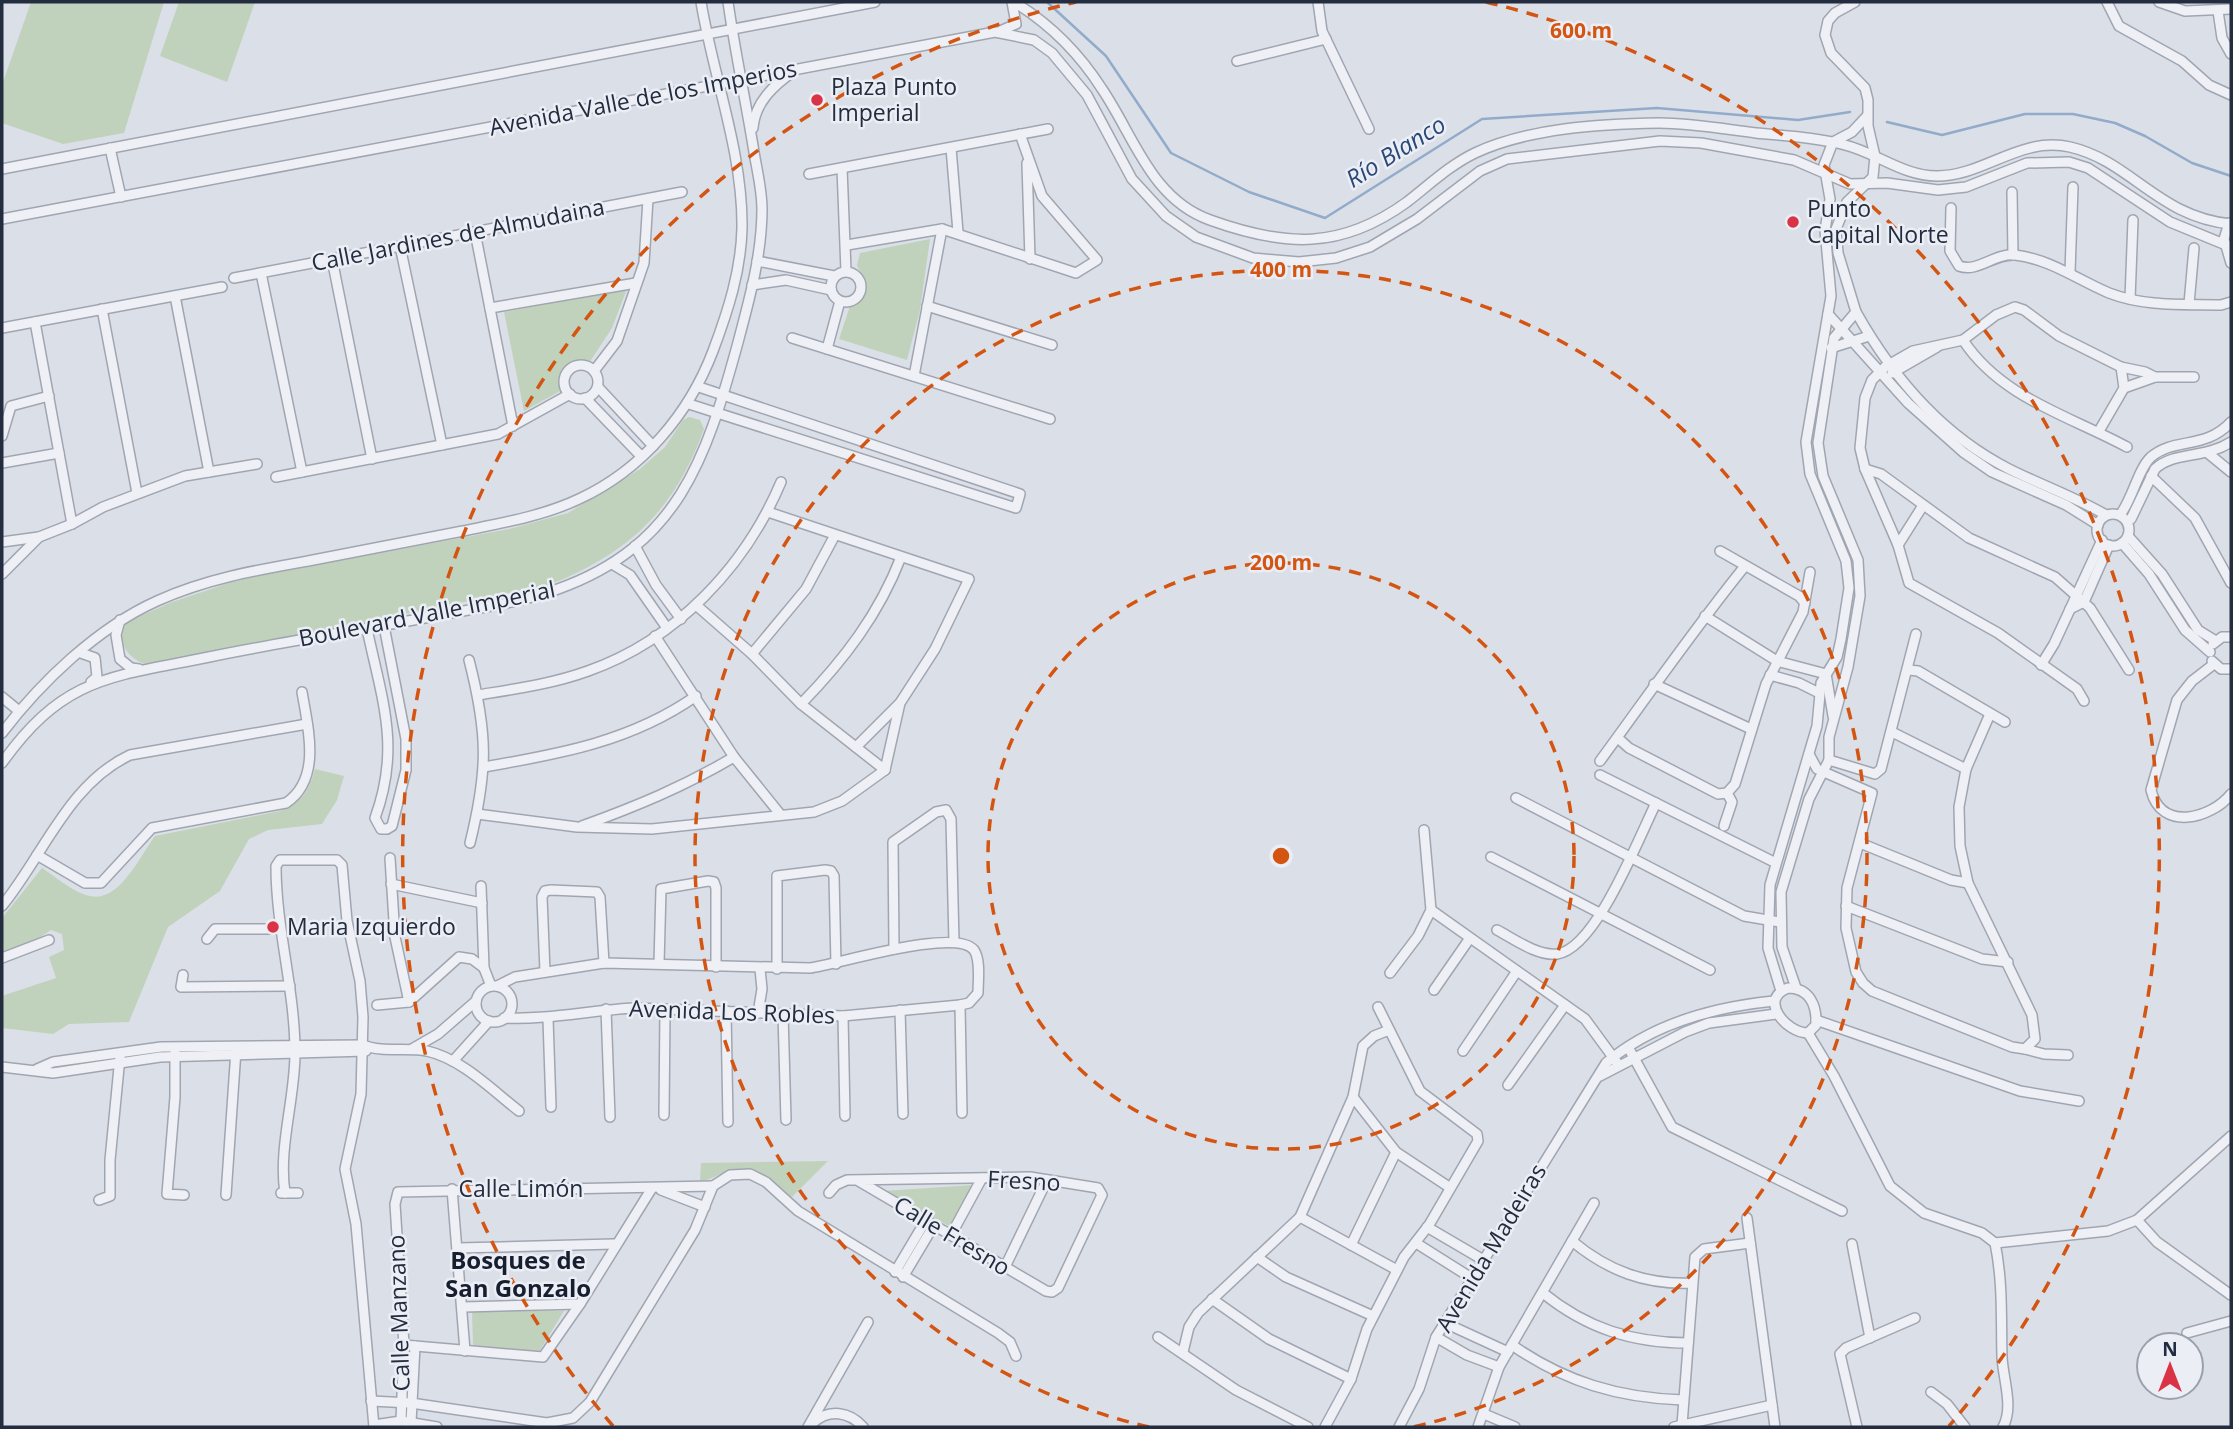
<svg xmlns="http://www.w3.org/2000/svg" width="2233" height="1429" viewBox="0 0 2233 1429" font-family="'Open Sans',sans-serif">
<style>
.green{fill:#c0d2bc}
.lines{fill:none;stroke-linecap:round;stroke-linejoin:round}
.stream{stroke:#92abcb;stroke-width:2.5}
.street-casing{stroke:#a0a6b1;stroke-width:12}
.street{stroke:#eef0f5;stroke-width:9}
.ring{fill:none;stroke:#d45511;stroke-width:3.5;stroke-dasharray:12 9}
.poi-dot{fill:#da3345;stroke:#ebeef5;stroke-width:2.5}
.labels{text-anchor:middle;stroke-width:5;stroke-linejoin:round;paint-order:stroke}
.poi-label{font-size:23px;fill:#242d3f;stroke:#ebeef5;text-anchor:start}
.street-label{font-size:23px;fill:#242d3f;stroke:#ebeef5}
.water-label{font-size:24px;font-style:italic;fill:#2b4976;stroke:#ebeef5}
.neighbourhood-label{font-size:24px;font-weight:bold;fill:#171e2f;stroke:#ebeef5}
.centre{fill:#d45511;stroke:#ebeef5;stroke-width:3.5}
.ring-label{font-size:21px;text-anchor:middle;font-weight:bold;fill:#d45511;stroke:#ebeef5;stroke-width:5;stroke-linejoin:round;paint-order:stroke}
</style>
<rect width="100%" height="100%" fill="#dbdfe7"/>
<!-- green -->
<g class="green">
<polygon points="31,2 164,2 124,133 63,144 2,123 2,85"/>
<polygon points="179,2 255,2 227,82 160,56"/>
<polygon points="930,239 920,310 907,360 839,339 850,306 864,295 867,287 857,265 860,253"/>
<path d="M627,289l-15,39 -23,35c-19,-3 -29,7 -27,27l-38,21 -20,-99z"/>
<path d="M689,417l11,3 4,9c-30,82 -75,124 -155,156l-401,80c-19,-5 -34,-24 -21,-43l45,-20 69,-23 268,-50 59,-16 72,-44 25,-22 18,-27z"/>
<path d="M315,769l29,7 -7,24 -15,24 -54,6 -19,9 -29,52 -52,36 -39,95 -60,2 -16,10 -51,-6v-32l54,-18 -7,-21 15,-7 -2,-16 -11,-4 -15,10 -34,11v-33l40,-50c14,9 32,25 48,28 29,7 50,-40 65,-60l125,-25c22,-9 29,-20 35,-42z"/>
<path d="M828,1161l-36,36c-18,-12 -37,-29 -60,-26 -11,1 -20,9 -32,10l1,-18z"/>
<polygon points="973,1185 951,1227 884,1191"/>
<polygon points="472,1310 564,1311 537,1355 473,1346"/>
</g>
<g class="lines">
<!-- stream -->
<g class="stream">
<polyline points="1047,2 1106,56 1171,153 1249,192 1325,218 1482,119 1657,108 1798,120 1850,112"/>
<polyline points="1887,122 1942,135 2025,114 2073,114 2115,123 2145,136 2192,163 2231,176"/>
</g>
<defs>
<g id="street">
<path d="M1014,2c36,22 65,51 88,87 32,47 49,110 108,131 75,27 131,30 197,-18 22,-17 43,-37 68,-49 54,-25 124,-29 184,-30 32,0 65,6 97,10 29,3 60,4 89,12 32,8 58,31 92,31 47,0 83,-40 133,-29 61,14 88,70 161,77"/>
<polyline points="1318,2 1322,31 1369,129"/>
<polyline points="2107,2 2119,26 2182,61 2209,85 2231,95"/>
<polyline points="2159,2 2185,11 2231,9"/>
<polyline points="2218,11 2222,38 2231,54"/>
<polyline points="1000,31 1016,24 1012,2"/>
<polyline points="1237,61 1326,39"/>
<path d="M753,128c2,-26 21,-43 41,-57"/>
<polyline points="110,148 121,197"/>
<polyline points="951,148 958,232"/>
<polyline points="1027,163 1030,259"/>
<polyline points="842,168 846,271"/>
<polyline points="2,169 875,2"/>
<polyline points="809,174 1048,129"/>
<polyline points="2012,192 2013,255"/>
<path d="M1951,208l-1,43 9,15c19,7 35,-13 56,-11 35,4 63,25 94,38 36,14 75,11 112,12l10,-3"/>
<polyline points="2,219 995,32 1034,40 1052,53 1087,95 1132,179 1166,216 1196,237 1253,258 1299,262 1336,258 1370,247 1417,219 1480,171 1507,159 1660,141 1701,143 1794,160 1850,184 1887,183 1938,190 1966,187 2027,163 2069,162 2088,168 2170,222 2231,247"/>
<polyline points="2229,223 2224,239 2231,263"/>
<polyline points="475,232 513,426"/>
<polyline points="847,245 942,229 1076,273 1097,260 1042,196 1020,134"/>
<polyline points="400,246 442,445"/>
<polyline points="332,259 372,459"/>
<polyline points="757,261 834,276"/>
<circle cx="846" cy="287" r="15"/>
<polyline points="2070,272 2073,187"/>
<polyline points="261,273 302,472"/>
<polyline points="234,278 682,192"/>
<polyline points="752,285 786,280 831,290"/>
<polyline points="175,296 209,472"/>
<polyline points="2130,299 2133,220"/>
<polyline points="2189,304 2194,248"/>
<polyline points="927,306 1052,345"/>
<polyline points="490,308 636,283"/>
<polyline points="102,309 137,493"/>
<path d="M1856,312c36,64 86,123 153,157 32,16 66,28 97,46"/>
<polyline points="1828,314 1908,403 1963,452 1992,472 2066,505 2098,525"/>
<polyline points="35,322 72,524"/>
<polyline points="2,328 222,287"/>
<polyline points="792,338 1050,419"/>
<path d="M1963,340c38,58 107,76 164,107"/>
<polyline points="1831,348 1869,336"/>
<polyline points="827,349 840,301"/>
<circle cx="581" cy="382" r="17"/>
<polyline points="594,371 617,341 644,263 648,199"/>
<polyline points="1892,373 1937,347"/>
<polyline points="914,376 942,229"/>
<polyline points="598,387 653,446"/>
<polyline points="2124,388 2155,377"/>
<polyline points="585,398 641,456"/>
<polyline points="689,404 1016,508 1020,494 699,387"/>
<polyline points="2099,431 2124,388 2121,367"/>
<polyline points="2,436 11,406 49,396"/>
<polyline points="2209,454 2231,472"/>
<polyline points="2,463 59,453"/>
<polyline points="1865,469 1881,474 1969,538 2055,577 2090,608 2129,670"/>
<polyline points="2151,476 2195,518 2231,583"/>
<polyline points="276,477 498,434 570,394"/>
<polyline points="768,512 969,579 935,649 900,703 885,770"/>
<circle cx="2113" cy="530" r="16"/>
<path d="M2120,515c13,-17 18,-46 31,-58 23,-20 54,-7 80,-35"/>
<path d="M2127,521l4,-2 24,-50c19,-18 50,-10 76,-27"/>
<polyline points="2128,536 2162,574 2198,630 2216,641"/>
<polyline points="2,542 39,537"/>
<polyline points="2122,543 2149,574 2185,630 2210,652"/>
<polyline points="1898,545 1922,507"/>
<polyline points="635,546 656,585 681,619"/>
<polyline points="1720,551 1799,596 1805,603"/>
<polyline points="612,564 630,575 667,628"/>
<polyline points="2,574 39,537 72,524 103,507 185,476 257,464"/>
<polyline points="696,605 752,654 801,704 885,770"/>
<polyline points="2070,609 2084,602 2109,545"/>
<polyline points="1705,616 1777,661 1826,674 1833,716"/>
<polyline points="120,620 116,635 120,659 131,668 139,669"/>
<path d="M367,629c15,71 34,118 8,189l6,11h6l5,-3 14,-56v-31l-22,-113"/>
<polyline points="655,636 734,757 780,814"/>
<polyline points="2213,644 2222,637 2231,637"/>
<polyline points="81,653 95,658 97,677 91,682"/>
<polyline points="752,654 806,589 835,535"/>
<path d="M469,660c19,74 19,110 1,183"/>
<polyline points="2212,661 2221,669 2231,669"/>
<path d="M2214,664l-22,17 -15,19 -26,90c10,42 60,29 80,4"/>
<polyline points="2041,665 2054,644 2102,540"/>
<polyline points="1909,670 1918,671 2005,722"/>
<polyline points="1770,675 1799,683 1819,693"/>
<polyline points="1654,684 1751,729"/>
<path d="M478,695c37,-6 74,-11 110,-24 88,-31 157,-104 193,-189"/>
<polyline points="2,697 19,711"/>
<polyline points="2084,701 2077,689 1998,633 1909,583 1898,545 1865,469 1860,448 1865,398 1872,380 1885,367 1913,351 1963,340 1996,315 2015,307 2024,310 2059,336 2121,367 2145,372 2155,377 2194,377"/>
<path d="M801,704c43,-44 78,-90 100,-147"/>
<polyline points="1892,732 1966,769"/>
<path d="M2,733c39,-51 95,-105 155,-132 48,-22 100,-31 151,-40 52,-10 103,-20 155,-30 39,-8 80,-15 116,-32 63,-29 110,-85 134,-148 15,-40 28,-80 29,-123 1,-76 -29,-152 -41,-226"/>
<polyline points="1619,739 1629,748 1718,794 1727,793"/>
<polyline points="856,747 899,704"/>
<polyline points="1809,754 1817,769 1872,793 1847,888 1846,928 1856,972 1863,983 1872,991 2012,1047 2025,1049 2035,1039 2032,1015 1968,883 1960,846 1959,807 1966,769 1990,714"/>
<polyline points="1829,760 1875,774 1881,769 1916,634"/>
<path d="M1600,761c47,-64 94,-132 145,-195"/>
<path d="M2,763c62,-87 109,-86 207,-106 78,-16 158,-28 237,-43 38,-7 76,-12 112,-25 120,-43 148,-130 179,-243 12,-45 25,-91 25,-137 0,-20 -5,-38 -8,-57 -8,-50 -19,-100 -26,-150"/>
<path d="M484,767c76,-13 148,-26 212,-71"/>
<polyline points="1600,775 1774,862"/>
<polyline points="1727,793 1735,784 1766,684 1803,612 1810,572"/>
<polyline points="1516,798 1744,916 1780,922"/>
<polyline points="477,814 577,827 652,829 814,812 842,801 885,770"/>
<path d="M582,826c55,-20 101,-39 152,-69"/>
<polyline points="1724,826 1732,802 1727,793"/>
<polyline points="1860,843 1951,880 1968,883"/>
<path d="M37,855l48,28h16l51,-55 134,-25c36,-24 22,-75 16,-111"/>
<polyline points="1491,857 1710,970"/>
<polyline points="390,858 395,937 409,1002"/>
<polyline points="391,884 482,903"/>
<polyline points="481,886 484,968 491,986"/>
<path d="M2,906c41,-50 66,-122 128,-151l177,-31"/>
<polyline points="1846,906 1982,959 2008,962"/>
<polyline points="1431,910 1585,1019 1618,1064"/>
<path d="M1497,930c17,9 40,26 60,24 39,-5 82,-117 99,-151"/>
<polyline points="207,939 215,929 280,929"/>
<polyline points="894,949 893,842 936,812 946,810 951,819 954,942"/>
<polyline points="2,958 49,940"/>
<polyline points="659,964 661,889 708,881 714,882 716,888 716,967"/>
<polyline points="777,969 777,876 825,870 831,871 834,876 836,964"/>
<polyline points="545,972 542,897 545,891 551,890 597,892 600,897 604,963"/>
<polyline points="1390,973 1418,936 1431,910 1424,830"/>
<polyline points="183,975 181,987 290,986"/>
<path d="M497,986l18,-9 89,-14 206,5c29,-4 146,-41 164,-18 7,10 4,31 4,43l-9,10 -9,2 -117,11 -208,-8c-44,2 -86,12 -131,10"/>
<circle cx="494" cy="1004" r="18"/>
<path d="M1788,988c22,0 29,18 28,37l-8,8c-22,0 -50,-34 -20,-45z"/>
<polyline points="1796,988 1782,947 1781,892 1809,799 1829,760 1829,737 1848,667 1860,596 1858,560 1823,476 1818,443 1834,338 1856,312 1838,253 1836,229 1847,202 1873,177 1875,156 1868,126 1868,100 1865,88 1831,53 1825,35 1828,21 1835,13 1855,2"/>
<polyline points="1434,990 1470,938"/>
<polyline points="1781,991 1768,948 1770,885 1817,726 1821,683 1837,657 1841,639 1849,588 1846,561 1810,474 1806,442 1831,296 1825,230 1830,199 1824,165 1833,142 1852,132 1867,116"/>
<polyline points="377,1005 409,1002 459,957 472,959 484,968"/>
<polyline points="960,1005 962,1113"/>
<polyline points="606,1009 610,1117"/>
<polyline points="900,1010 903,1114"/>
<polyline points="726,1011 728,1122"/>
<polyline points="758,1013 762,989 760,969"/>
<polyline points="783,1014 786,1120"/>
<polyline points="843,1016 845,1116"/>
<polyline points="548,1019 551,1107"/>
<polyline points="1816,1020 2020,1091 2079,1101"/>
<path d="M1808,1033l26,43 56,110 34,27 58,20 13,10c8,39 6,75 7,114 1,22 12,50 1,70"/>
<polyline points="1628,1047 1672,1127 1842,1211"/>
<polyline points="412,1049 438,1034 476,1001"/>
<polyline points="2025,1049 2044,1054 2068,1055"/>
<polyline points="1463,1051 1517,971"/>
<polyline points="175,1052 175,1097 167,1194 184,1195"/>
<polyline points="453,1061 489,1021"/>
<polyline points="2,1067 53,1073 160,1057 366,1051"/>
<path d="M37,1069l16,-7 108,-15 202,-2c19,8 44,2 64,6 35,8 65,39 92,60"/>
<polyline points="1600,1076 1685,1032 1709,1023 1776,1014"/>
<polyline points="1508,1085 1565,1005"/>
<polyline points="1353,1097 1396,1152 1449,1187"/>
<polyline points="664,1115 665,1009"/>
<polyline points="452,1189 465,1351"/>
<polyline points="661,1190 705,1207"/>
<polyline points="281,1193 298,1193"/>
<path d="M285,1193c-7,-45 10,-94 10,-140 0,-63 -19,-124 -19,-187l4,-6h57l5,5 5,56 13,60 3,36 -2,77 -16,75 11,55 18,203"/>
<polyline points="829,1193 836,1185 847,1180 1030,1177 1098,1188 1102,1195 1058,1288 1052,1292 1046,1291 857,1180"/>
<polyline points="226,1195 236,1050"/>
<polyline points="99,1200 110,1196 110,1160 120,1057"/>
<polyline points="1300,1217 1397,1270"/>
<polyline points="1747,1218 1775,1427"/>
<polyline points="2137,1220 2157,1242 2231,1295"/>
<polyline points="1427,1227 1485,1261"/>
<polyline points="951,1235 982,1178"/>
<path d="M1572,1241c36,30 74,44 120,42"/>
<polyline points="1416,1243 1473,1279"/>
<polyline points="1995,1243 2108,1231 2137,1220 2231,1136"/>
<polyline points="1852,1244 1870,1338"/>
<polyline points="1351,1245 1396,1152"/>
<polyline points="458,1248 614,1244"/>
<polyline points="1257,1257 1286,1277 1373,1316"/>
<polyline points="1005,1267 1047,1180"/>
<polyline points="895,1272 926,1220"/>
<polyline points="903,1277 934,1225"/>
<path d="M1543,1293c43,35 89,50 145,50"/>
<polyline points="1212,1299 1269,1339 1351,1379"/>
<polyline points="463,1307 580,1304"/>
<polyline points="1445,1323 1508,1352"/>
<polyline points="2187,1333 2231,1321"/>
<polyline points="1158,1337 1236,1390 1308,1427"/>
<polyline points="1436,1337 1467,1355 1499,1367"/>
<polyline points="404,1345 543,1357 580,1304 652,1188"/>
<path d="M1512,1345c53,37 107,53 171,55"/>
<polyline points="1183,1352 1189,1327 1198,1313 1300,1217 1353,1097 1363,1046 1374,1036 1389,1030"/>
<polyline points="1931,1392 1947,1404 1965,1427"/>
<polyline points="371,1401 411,1403 547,1423 573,1418 590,1402 695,1230 713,1186 730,1175 750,1174 766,1182 798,1211 998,1333 1010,1342 1016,1356"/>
<polyline points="1484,1414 1515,1427"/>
<polyline points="401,1421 404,1345 395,1204 398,1192 713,1186"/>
<polyline points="411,1422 415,1346"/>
<path d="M813,1423c16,-15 37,-11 50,4"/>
<polyline points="374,1425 401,1421 437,1427"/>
<polyline points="1682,1425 1695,1257 1704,1249 1750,1243"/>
<polyline points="808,1427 868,1322"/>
<polyline points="1325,1427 1351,1379 1367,1329 1404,1257 1429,1225 1478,1141 1477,1134 1420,1091 1378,1007"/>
<path d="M1399,1427l20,-38 17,-52 170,-274c47,-40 108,-56 168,-62"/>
<polyline points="1478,1427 1499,1367 1594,1203"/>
<polyline points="1674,1427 1772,1405"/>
<polyline points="1857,1427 1840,1354 1846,1348 1915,1318"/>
</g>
</defs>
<!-- street casing -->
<use href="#street" class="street-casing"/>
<!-- street -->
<use href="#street" class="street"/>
</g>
<!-- distance rings -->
<g class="ring">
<circle cx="1281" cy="856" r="293"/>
<path d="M1149 1427A586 586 0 1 1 1413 1427"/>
<path d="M613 1426A878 878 0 0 1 1076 2M1486 2A878 878 0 0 1 1949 1426"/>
</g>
<!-- markers -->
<g class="poi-dot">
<circle cx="817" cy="100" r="7"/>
<circle cx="1793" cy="222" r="7"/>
<circle cx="273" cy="927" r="7"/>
</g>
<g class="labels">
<!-- poi labels -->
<g class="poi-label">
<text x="831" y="95">Plaza Punto<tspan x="831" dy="26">Imperial</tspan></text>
<text x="1807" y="217">Punto<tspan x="1807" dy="26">Capital Norte</tspan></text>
<text x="287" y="935">Maria Izquierdo</text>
</g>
<!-- street labels -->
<g class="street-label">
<text transform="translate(643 98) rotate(-11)" y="8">Avenida Valle de los Imperios</text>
<text transform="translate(458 235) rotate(-11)" y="8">Calle Jardines de Almudaina</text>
<text transform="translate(427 614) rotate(-11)" y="8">Boulevard Valle Imperial</text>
<text transform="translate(732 1012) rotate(2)" y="8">Avenida Los Robles</text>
<text transform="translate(1024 1181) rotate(3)" y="8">Fresno</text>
<text x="521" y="1197">Calle Limón</text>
<text transform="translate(952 1236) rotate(31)" y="8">Calle Fresno</text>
<text transform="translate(1491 1248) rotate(-59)" y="8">Avenida Madeiras</text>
<text transform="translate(399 1313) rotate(-92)" y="8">Calle Manzano</text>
</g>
<!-- water labels -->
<g class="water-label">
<text transform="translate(1396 152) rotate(-32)" y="8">Río Blanco</text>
</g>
<!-- neighbourhood labels -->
<g class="neighbourhood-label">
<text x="518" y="1269">Bosques de<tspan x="518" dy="28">San Gonzalo</tspan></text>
</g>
</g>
<circle cx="1281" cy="856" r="10" class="centre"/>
<g class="ring-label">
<text x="1581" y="38">600 m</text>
<text x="1281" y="277">400 m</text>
<text x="1281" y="570">200 m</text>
</g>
<!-- border -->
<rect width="2233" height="1429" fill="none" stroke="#242d3f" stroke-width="7"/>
<!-- north arrow -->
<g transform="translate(2170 1366)"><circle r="33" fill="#ebeef5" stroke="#9ba1ac" stroke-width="2"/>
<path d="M0-5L12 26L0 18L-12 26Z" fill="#da3345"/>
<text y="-10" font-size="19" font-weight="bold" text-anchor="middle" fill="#242d3f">N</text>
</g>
</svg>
